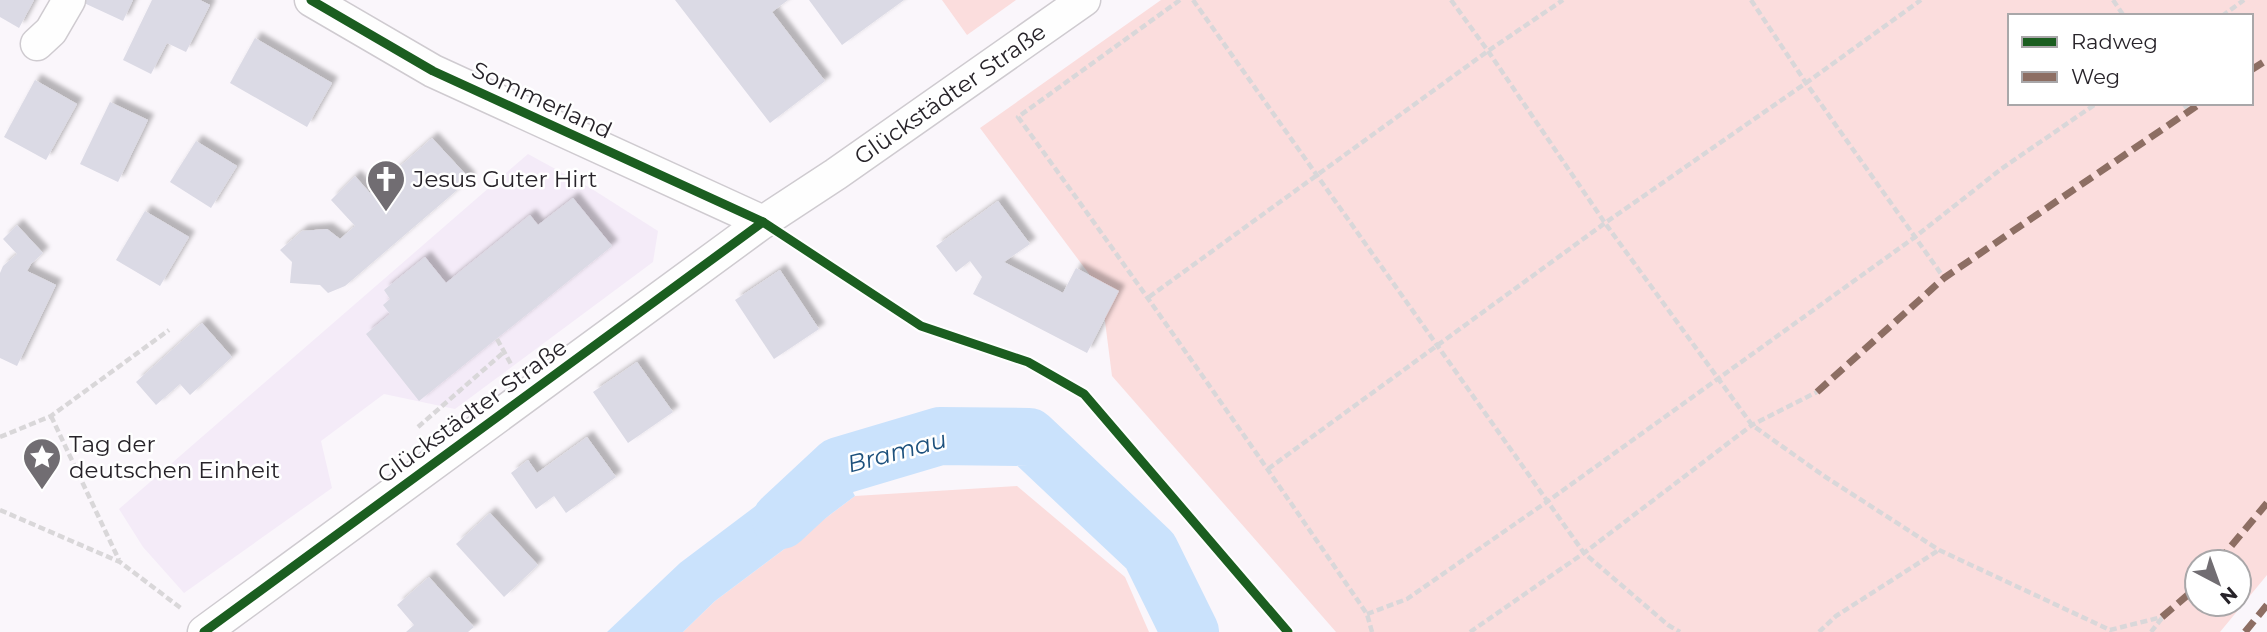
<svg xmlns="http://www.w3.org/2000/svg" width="2267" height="632" viewBox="0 0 2267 632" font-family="Montserrat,sans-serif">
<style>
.built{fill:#f4ebf8}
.green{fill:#fbdddd;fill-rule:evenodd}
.water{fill:#cae2fc}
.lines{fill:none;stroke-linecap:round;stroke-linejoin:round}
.river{stroke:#cae2fc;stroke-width:58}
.building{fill:#dbdae5;filter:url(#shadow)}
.minor-casing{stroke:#cfcbd0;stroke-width:35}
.path{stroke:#d9d7d9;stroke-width:4.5;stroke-dasharray:7 3.5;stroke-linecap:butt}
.minor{stroke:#fefefe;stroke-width:32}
.quiet{stroke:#8d6e63;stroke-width:7;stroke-dasharray:14 7;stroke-linecap:butt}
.cycleway-casing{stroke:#fff;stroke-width:13}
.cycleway{stroke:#1b5e20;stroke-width:9}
.labels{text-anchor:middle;stroke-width:5;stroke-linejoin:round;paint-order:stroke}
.street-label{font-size:23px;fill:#272329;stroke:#fff}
.poi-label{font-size:23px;fill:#272329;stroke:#fff;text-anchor:start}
.water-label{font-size:24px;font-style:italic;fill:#1d517d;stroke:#fff}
</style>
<defs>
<filter id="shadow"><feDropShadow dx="6" dy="-6" stdDeviation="2" flood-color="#0004"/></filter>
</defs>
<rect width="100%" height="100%" fill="#faf6fb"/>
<!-- built -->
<polygon class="built" points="528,154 592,189 658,231 653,262 455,409 384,394 321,441 332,488 184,593 143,547 119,509"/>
<!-- green -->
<g class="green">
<polygon points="942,0 1016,0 967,35"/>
<path d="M1161,0h1106v575l-47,57h-884l-224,-256 -11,-86 -121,-162zM2010,16h241v87h-241zM2197,562h42v42h-42z"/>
<polygon points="1017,486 1125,577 1149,632 683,632 715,601 855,496"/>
</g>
<!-- water -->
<polygon class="water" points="830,450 855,496 715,601 683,632 607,632 680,563"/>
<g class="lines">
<!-- river -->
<polyline class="river" points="781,520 839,466 940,436 1029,437 1150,551 1190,632"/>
</g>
<!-- building -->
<g class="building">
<polygon points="0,0 34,0 19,28 0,17"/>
<polygon points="86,0 133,0 123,21 84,3"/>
<polygon points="152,0 200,0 210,5 186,52 167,43 151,74 123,60"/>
<polygon points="675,0 788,0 772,12 825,81 770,123"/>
<polygon points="809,0 904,0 842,45"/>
<polygon points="255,38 332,83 307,127 230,83"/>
<polygon points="35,80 77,104 46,160 4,137"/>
<polygon points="110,102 148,120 118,182 80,164"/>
<polygon points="432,138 470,179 345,286 328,293 320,285 290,283 292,262 280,250 302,231 327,229 340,239 355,226 331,200 355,176 370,193"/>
<polygon points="196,141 237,166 211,208 170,182"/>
<polygon points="573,198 612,246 419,401 366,334 390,314 383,305 390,299 384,290 425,257 446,283 530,215 538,225"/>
<polygon points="998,201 1030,244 1004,262 1063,293 1076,268 1119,291 1087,353 973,294 982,277 970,261 956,272 936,246"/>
<polygon points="145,211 189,237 160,286 116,260"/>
<polygon points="17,225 43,253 31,264 27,271 56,285 17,366 0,358 0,273 3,266 17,254 3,239"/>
<polygon points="780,270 819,329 774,359 735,300"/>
<polygon points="202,323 232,357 190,395 180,384 156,405 136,382"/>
<polygon points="637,362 673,412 628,443 593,392"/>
<polygon points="587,437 616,477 566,513 554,496 536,509 511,473 528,460 537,473"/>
<polygon points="490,513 538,565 504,597 456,544"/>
<polygon points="429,577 474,627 468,632 406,632 414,625 397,605"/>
</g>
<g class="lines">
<defs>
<g id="minor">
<polyline points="311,0 433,71 763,222"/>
<polyline points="37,44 51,31 69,0"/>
<polyline points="204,632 763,222 836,174 1084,0"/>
</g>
</defs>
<!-- minor casing -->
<use href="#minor" class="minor-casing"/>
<!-- path -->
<g class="path">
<path d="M1180,0l-162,117c119,164 235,330 349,497l5,18"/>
<polyline points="1193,0 1584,553 1668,625 1680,632"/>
<polyline points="1451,0 1488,51 1605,223 1752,425 1824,476 1939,550 2110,630 2162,617"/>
<polyline points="1751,0 1806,83 1944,278"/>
<polyline points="2113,0 2124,16"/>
<polyline points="2222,16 2244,0"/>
<polyline points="2183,103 2189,111"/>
<polyline points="1149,297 1488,51 1563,0"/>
<polyline points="497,339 512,366"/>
<polyline points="51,416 119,560"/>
<polyline points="418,427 504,352"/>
<polyline points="0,437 51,416 169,330"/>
<polyline points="1268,469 1605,223 1806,83 1921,0"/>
<polyline points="0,510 120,562 182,609"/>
<polyline points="1367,614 1407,599 1548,501 1915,237 2001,169 2097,103"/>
<polyline points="1470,632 1584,553 1752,425 1817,392"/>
<polyline points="1819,632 1836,616 1939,550"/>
<polyline points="2151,632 2162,618"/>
</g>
<!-- minor -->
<use href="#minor" class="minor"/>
<!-- quiet -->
<g class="quiet">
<polyline points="2251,70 2267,60"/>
<polyline points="1817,392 1944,278 2201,103"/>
<polyline points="2218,562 2267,503"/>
<polyline points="2162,617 2197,587"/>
<polyline points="2245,632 2267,605"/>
</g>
<defs>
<g id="cycleway">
<polyline points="311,0 433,71 763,222 921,326 1028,362 1084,394 1288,632"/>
<polyline points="204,632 763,222"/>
</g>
</defs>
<!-- cycleway casing -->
<use href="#cycleway" class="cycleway-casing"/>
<!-- cycleway -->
<use href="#cycleway" class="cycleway"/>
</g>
<!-- icons -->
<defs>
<symbol id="church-pin" viewBox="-11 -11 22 30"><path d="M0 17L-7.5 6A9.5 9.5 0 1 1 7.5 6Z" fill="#716d72" stroke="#fff"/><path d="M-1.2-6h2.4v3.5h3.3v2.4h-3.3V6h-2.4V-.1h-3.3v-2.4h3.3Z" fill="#fff"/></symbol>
<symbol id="sight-pin" viewBox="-11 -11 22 30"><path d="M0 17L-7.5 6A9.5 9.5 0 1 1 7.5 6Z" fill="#716d72" stroke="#fff"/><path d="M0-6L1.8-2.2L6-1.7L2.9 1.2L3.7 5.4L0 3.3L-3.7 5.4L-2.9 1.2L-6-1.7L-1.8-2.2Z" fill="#fff"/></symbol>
</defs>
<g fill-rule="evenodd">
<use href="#church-pin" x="364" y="157" width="44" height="60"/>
<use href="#sight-pin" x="20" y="435" width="44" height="60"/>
</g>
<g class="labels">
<!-- street labels -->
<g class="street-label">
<text transform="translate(950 94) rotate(-35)" y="8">Glückstädter Straße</text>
<text transform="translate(542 100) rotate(25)" y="8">Sommerland</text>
<text transform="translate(472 411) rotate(-36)" y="8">Glückstädter Straße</text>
</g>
<!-- poi labels -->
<g class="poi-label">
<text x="413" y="187">Jesus Guter Hirt</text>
<text x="69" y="452">Tag der<tspan x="69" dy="26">deutschen Einheit</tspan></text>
</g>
<!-- water labels -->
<g class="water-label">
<text transform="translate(897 452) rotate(-15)" y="8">Bramau</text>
</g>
</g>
<!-- legend -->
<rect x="2008" y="14" width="245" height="91" fill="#ffffff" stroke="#a9a7a9" stroke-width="2"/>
<rect x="2022" y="37" width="35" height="10" fill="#1b5e20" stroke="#a9a7a9" stroke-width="2"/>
<text x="2071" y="49" font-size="21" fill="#272329">Radweg</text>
<rect x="2022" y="72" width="35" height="10" fill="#8d6e63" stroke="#a9a7a9" stroke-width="2"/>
<text x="2071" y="84" font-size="21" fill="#272329">Weg</text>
<!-- north arrow -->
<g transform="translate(2218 583) rotate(139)"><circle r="33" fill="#ffffff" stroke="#a9a7a9" stroke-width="2"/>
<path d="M0-5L12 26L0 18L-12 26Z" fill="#716d72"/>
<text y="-10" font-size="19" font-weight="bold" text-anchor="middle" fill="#272329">N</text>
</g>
</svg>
